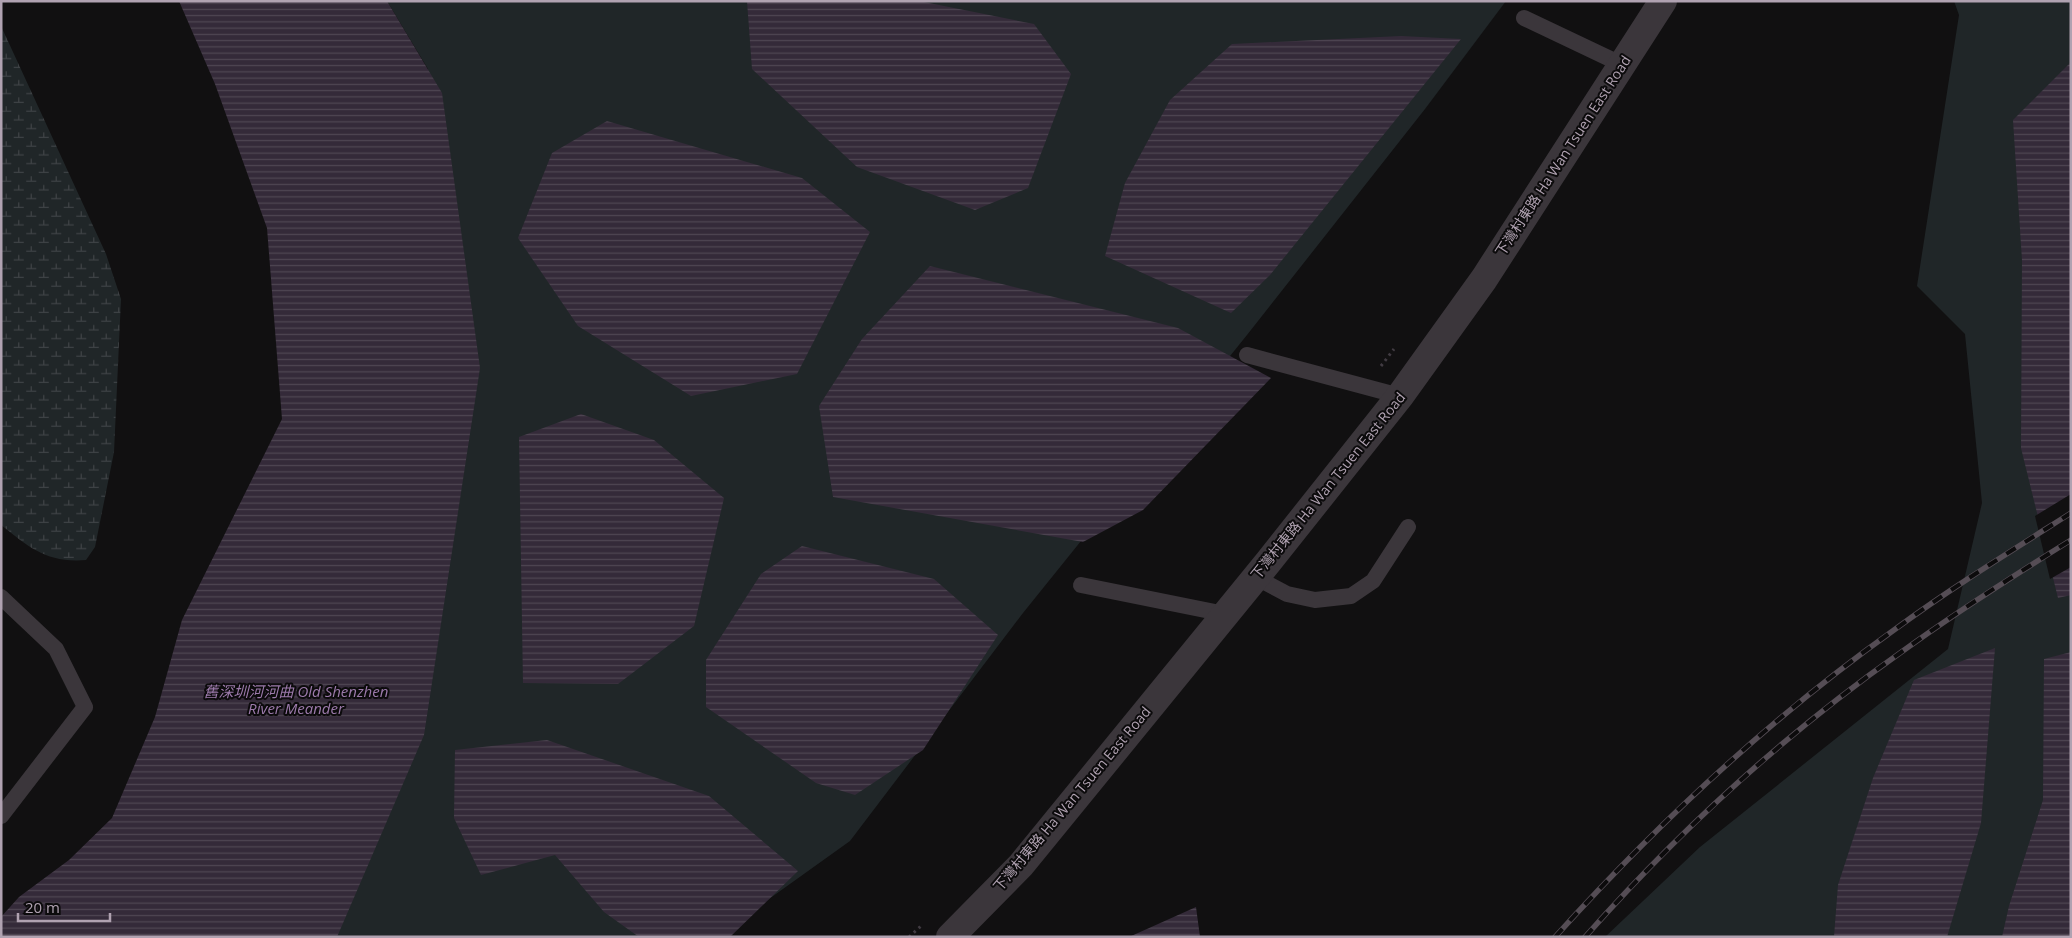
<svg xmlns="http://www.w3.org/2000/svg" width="2072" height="938" viewBox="0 0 2072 938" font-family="'Open Sans','Noto Sans SC',sans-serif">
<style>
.green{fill:#202628}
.wetland{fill:url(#wetland-marsh)}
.water{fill:url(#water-rules)}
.pier{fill:#111011}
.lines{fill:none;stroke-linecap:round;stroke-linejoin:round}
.path{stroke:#413b42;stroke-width:3;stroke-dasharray:2.5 4;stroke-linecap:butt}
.service{stroke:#3b363b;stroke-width:16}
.minor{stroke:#3b363b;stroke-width:28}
.rail-casing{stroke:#554d55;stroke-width:5.5}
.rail{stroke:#0c0b0c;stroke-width:4;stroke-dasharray:11;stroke-linecap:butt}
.labels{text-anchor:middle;stroke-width:4;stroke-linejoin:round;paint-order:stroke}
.street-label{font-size:14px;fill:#b0a2b1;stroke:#0c0b0c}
.water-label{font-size:15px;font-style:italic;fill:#9c7aab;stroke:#0c0b0c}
</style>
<defs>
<pattern id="wetland-marsh" width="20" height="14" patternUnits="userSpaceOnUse" patternTransform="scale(1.25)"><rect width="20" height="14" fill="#202628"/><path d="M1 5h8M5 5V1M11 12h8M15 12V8" fill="none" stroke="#3e4245"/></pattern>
<pattern id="water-rules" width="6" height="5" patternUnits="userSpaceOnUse" patternTransform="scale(1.25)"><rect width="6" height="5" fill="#342a39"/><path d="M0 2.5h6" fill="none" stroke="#4f4653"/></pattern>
</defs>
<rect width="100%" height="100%" fill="#111011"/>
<!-- green -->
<g class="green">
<polygon points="387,1 1506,1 1425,109 1247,335 1023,613 850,841 716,937 336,937 428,69"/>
<polygon points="1954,1 2071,1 2071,937 1605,937 1700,847 1948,649 1982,503 1965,334 1917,286 1959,15"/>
</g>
<!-- wetland -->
<path class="wetland" d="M1,26l105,228 15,45 -7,153 -19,95 -9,13c-39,3 -56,-12 -85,-35z"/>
<!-- water -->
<g class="water">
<polygon points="179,1 387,1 442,93 480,368 424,735 337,937 1,937 1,917 19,897 69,860 112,818 155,717 182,620 282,419 267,228 215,84"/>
<polygon points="747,1 919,1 1034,24 1071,74 1028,188 975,210 857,167 752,69"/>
<polygon points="1401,36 1461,39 1270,275 1231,313 1105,256 1125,183 1170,100 1232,44"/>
<polygon points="2071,62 2071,595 2058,598 2021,448 2022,260 2013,120"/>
<polygon points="607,121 802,178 870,232 797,374 691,396 578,326 518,238 552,153"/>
<polygon points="930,266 1178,328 1271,378 1143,510 1083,542 833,497 819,406 862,339"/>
<polygon points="581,414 654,440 724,498 694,626 618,684 523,683 519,437"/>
<polygon points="802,546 934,579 998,635 923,750 855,795 816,783 706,707 706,660 761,574"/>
<polygon points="1995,648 1981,823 1947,937 1834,937 1838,885 1873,778 1914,680"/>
<polygon points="2071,652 2071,937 2002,937 2009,906 2043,800 2044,659"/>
<polygon points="547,740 709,796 798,871 730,937 639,937 604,912 555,855 481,875 454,818 455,750"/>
<polygon points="1196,907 1200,937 1129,937"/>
</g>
<!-- pier -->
<polygon class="pier" points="2071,494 2071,567 2050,579 2035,516"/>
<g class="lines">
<!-- path -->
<g class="path">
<polyline points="1381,366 1394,349"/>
<polyline points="909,937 921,926"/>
</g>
<!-- service -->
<g class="service">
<polyline points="1524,18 1623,65"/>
<polyline points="1247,355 1400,396"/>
<polyline points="1255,577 1287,594 1315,600 1351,596 1373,581 1408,527"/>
<polyline points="1081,585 1225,614"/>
<polyline points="1,597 56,649 85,707 1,816"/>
</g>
<!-- minor -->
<polyline class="minor" points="950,937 1021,865 1269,561 1400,396 1484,279 1663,1"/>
<defs>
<g id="rail">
<path d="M1555,937c102,-113 214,-218 339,-307 57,-42 117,-79 177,-117"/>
<path d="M1585,937c93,-105 200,-203 315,-284 55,-40 113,-77 171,-113"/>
</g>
</defs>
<!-- rail casing -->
<use href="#rail" class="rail-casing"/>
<!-- rail -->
<use href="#rail" class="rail"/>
</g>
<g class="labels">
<!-- street labels -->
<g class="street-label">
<text transform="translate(1563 156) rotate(-57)" y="5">下灣村東路 Ha Wan Tsuen East Road</text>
<text transform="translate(1328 486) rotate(-51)" y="5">下灣村東路 Ha Wan Tsuen East Road</text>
<text transform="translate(1072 799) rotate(-50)" y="5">下灣村東路 Ha Wan Tsuen East Road</text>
</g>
<!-- water labels -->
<g class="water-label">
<text x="296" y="697">舊深圳河河曲 Old Shenzhen<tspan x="296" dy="17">River Meander</tspan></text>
</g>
</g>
<!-- border -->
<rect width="2072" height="938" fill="none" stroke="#b0a2b1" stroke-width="5"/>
<!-- scale -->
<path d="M18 913v8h92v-8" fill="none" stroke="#b0a2b1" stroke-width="2.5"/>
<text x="25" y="913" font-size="15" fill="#b0a2b1" stroke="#0c0b0c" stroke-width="4" paint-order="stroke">20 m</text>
</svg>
